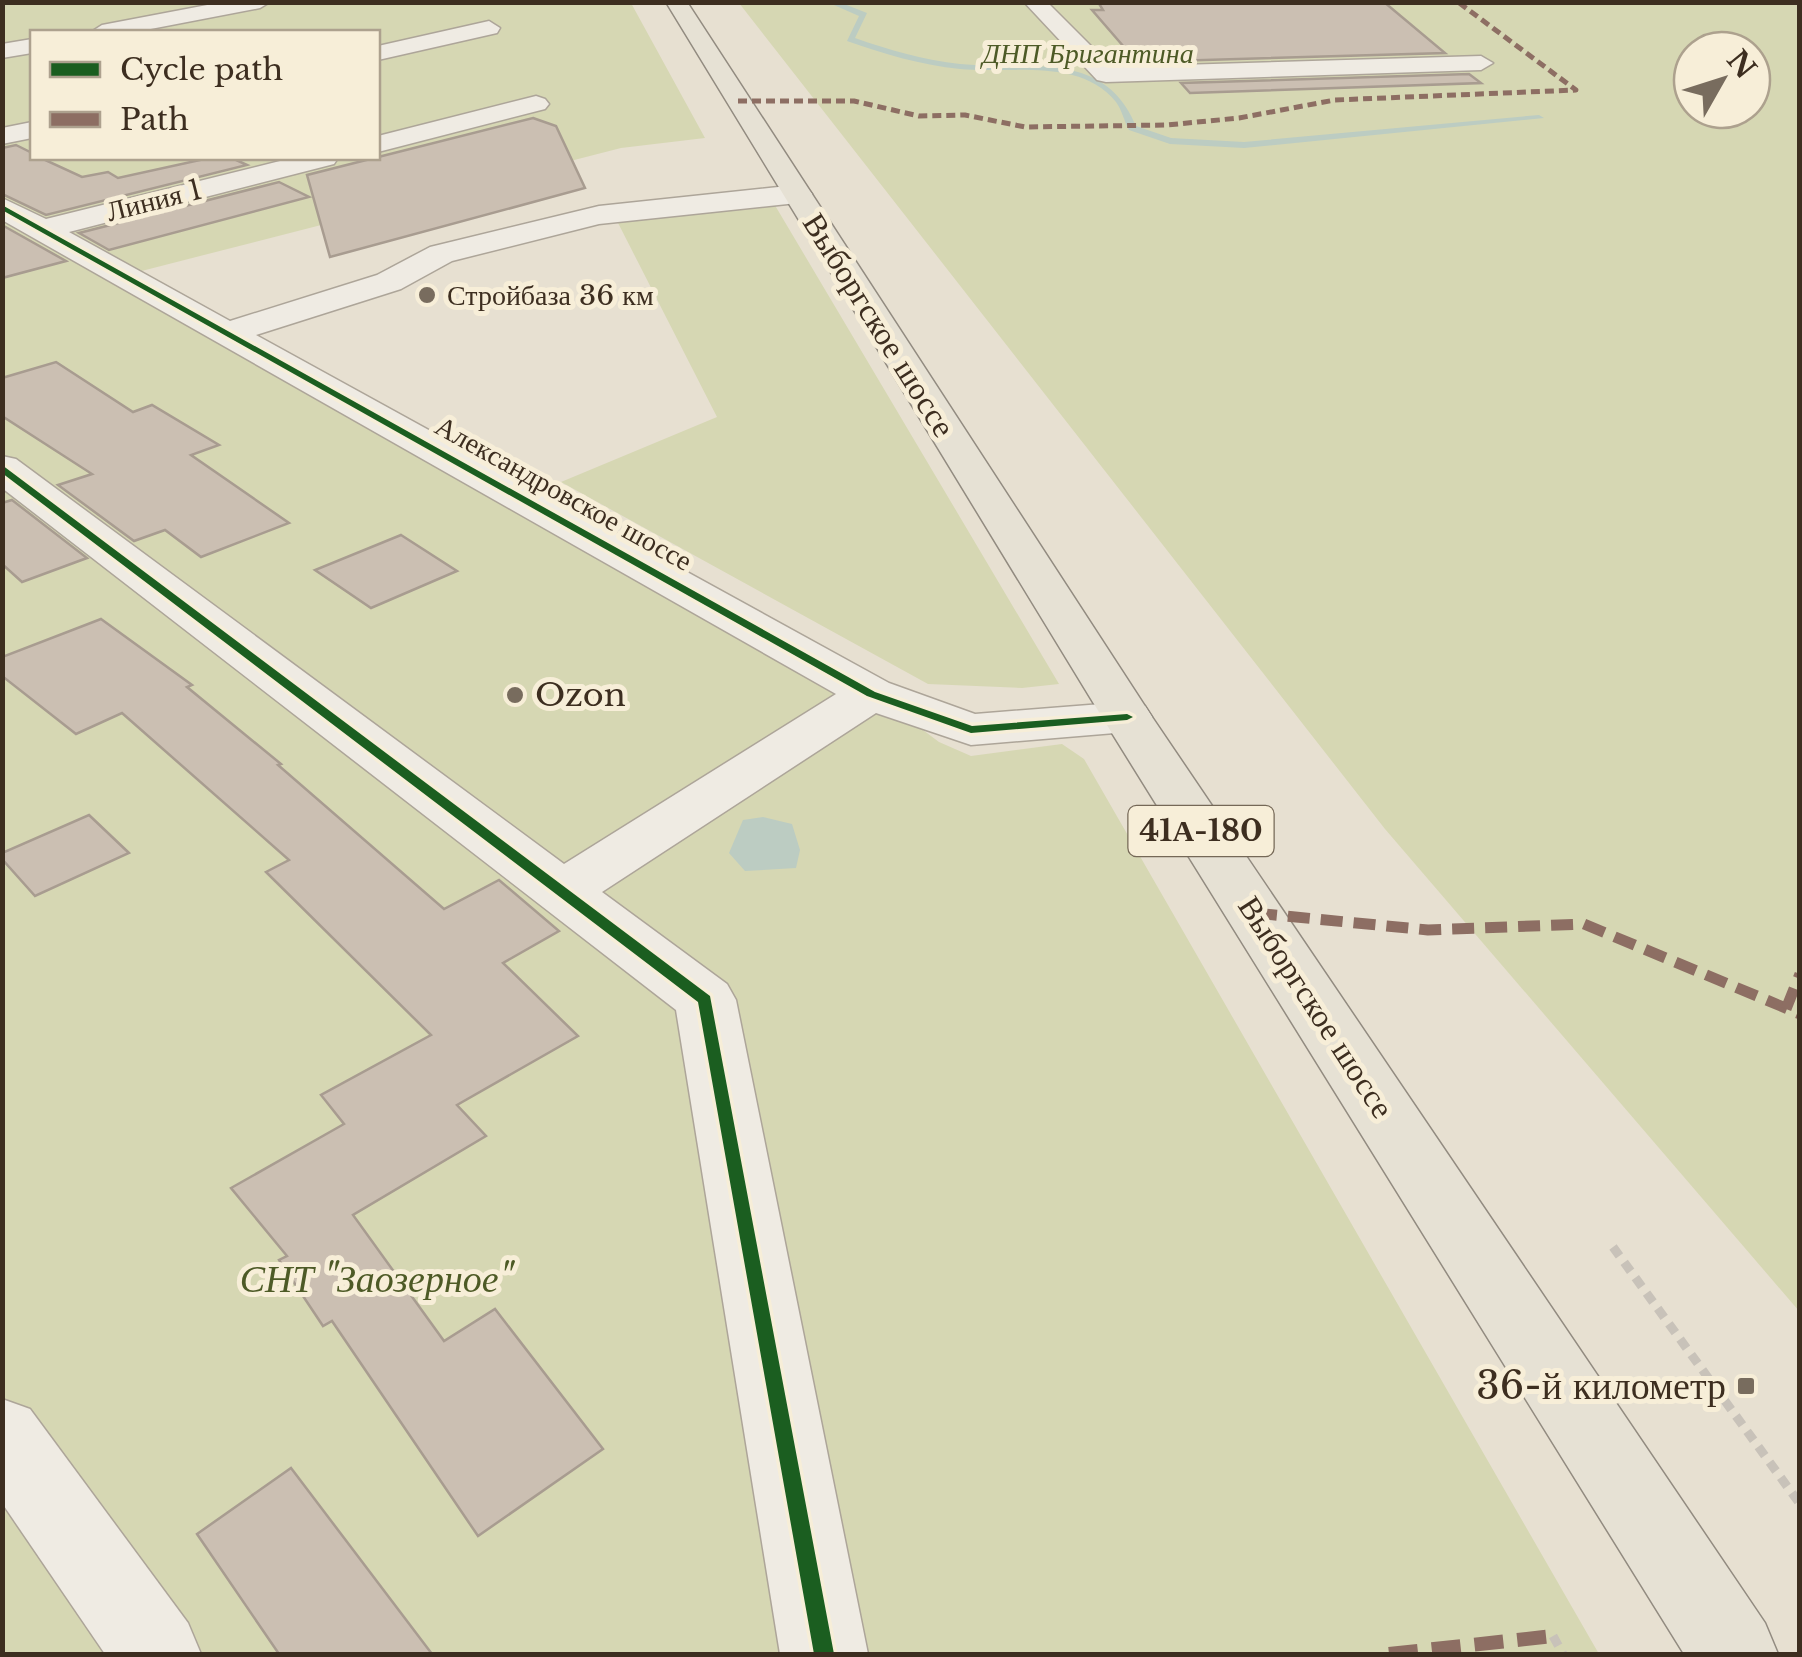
<svg xmlns="http://www.w3.org/2000/svg" width="1802" height="1657" viewBox="0 0 1802 1657" font-family="'Libre Baskerville',serif">
<style>
.green{fill:#d6d7b3;fill-rule:evenodd}
.water{fill:#bcccc2}
.lines{fill:none;stroke-linecap:round;stroke-linejoin:round}
.stream{fill:#bcccc2;fill-rule:evenodd}
.building{fill:#cbbfb2;stroke:#a89c90;stroke-width:2.5}
.minor-casing{stroke:#ada599;stroke-width:3}
.major-casing{stroke:#928b80;stroke-width:3}
.path{stroke:#c8c2b9;stroke-width:9;stroke-dasharray:11 8;stroke-linecap:butt}
.minor{fill:#efebe3;fill-rule:evenodd}
.major{fill:#e6e1d4;fill-rule:evenodd}
.quiet-far2{stroke:#8d6e63;stroke-width:5;stroke-dasharray:9 5;stroke-linecap:butt}
.quiet-far1{stroke:#8d6e63;stroke-width:11;stroke-dasharray:22 11;stroke-linecap:butt}
.quiet{stroke:#8d6e63;stroke-width:14;stroke-dasharray:29 14;stroke-linecap:butt}
.cycleway-casing{stroke:#f7eed8;stroke-width:7}
.cycleway{fill:#1b5e20;fill-rule:evenodd}
.poi-dot{fill:#786c5e;stroke:#f7eed8;stroke-width:4}
.labels{text-anchor:middle;stroke-width:10;stroke-linejoin:round;paint-order:stroke}
.far-park-label{font-size:28px;font-style:italic;fill:#4d5a26;stroke:#f7eed8}
.far-street-label{font-size:28px;fill:#3d2e20;stroke:#f7eed8}
.far-poi-label{font-size:28px;fill:#3d2e20;stroke:#f7eed8;text-anchor:start}
.shield{fill:#f7eed8;stroke:#756857;stroke-width:2.5}
.shield-label{font-size:30px;font-weight:bold;fill:#3d2e20}
.street-label{font-size:32px;fill:#3d2e20;stroke:#f7eed8}
.poi-label{font-size:32px;fill:#3d2e20;stroke:#f7eed8;text-anchor:start}
.near-park-label{font-size:38px;font-style:italic;fill:#4d5a26;stroke:#f7eed8}
.near-poi-label{font-size:38px;fill:#3d2e20;stroke:#f7eed8;text-anchor:end}
</style>
<rect width="100%" height="100%" fill="#e7e0d1"/>
<!-- green -->
<g class="green">
<path d="M3,3h628l74,135 -84,10 -495,127 753,422 60,45 32,14 91,-12 22,15 515,895h-1596zM32,32h346v126h-346z"/>
<path d="M739,3h1060v1308l-414,-482zM1692,50h60v60h-60z"/>
<polygon points="773,202 1059,684 1022,688 928,684 561,482 717,417 616,219"/>
</g>
<!-- water -->
<polygon class="water" points="763,817 792,824 800,850 796,868 745,871 729,853 743,820"/>
<g class="lines">
<!-- stream -->
<path class="stream" d="M827,2h12l28,11 -12,25c34,12 69,22 105,26 68,7 144,-16 176,62l35,12 73,4 295,-27 5,3 -300,30 -74,-4 -41,-14c-5,-9 -7,-20 -13,-28 -36,-45 -107,-28 -156,-33 -39,-4 -76,-15 -113,-28l12,-25z"/>
</g>
<!-- building -->
<g class="building">
<polygon points="1098,2 1384,2 1445,53 1137,62 1092,10 1103,10"/>
<polygon points="1469,74 1481,83 1190,93 1181,83"/>
<polygon points="533,118 556,126 585,188 330,257 307,175"/>
<polygon points="16,145 32,153 32,158 41,158 82,177 108,172 118,178 209,158 232,158 247,165 46,215 2,194 2,148"/>
<polygon points="279,182 309,197 109,250 79,233"/>
<polygon points="2,225 66,261 2,278"/>
<polygon points="56,362 133,412 152,405 219,445 191,455 289,523 201,557 165,530 134,541 58,485 92,474 2,416 2,378"/>
<polygon points="12,500 87,558 22,582 2,564 2,503"/>
<polygon points="401,535 457,571 371,608 315,570"/>
<polygon points="101,619 192,685 187,687 281,764 278,765 444,909 499,880 559,931 503,963 578,1036 457,1105 486,1136 353,1215 444,1341 495,1309 603,1449 478,1536 332,1321 323,1326 279,1260 287,1256 231,1188 344,1124 321,1095 431,1035 266,872 289,860 122,713 76,734 2,676 2,657"/>
<polygon points="89,815 129,853 35,896 2,859 2,853"/>
<polygon points="291,1468 432,1654 279,1654 197,1534"/>
</g>
<g class="lines">
<defs>
<g id="minor">
<polygon points="223,2 270,2 260,8 135,32 91,32 102,25"/>
<polygon points="1024,2 1047,2 1112,67 1481,56 1493,63 1481,70 1106,82 1097,80"/>
<polygon points="489,21 500,28 497,33 378,60 378,46"/>
<polygon points="32,39 32,53 2,58 2,44"/>
<polygon points="536,96 545,99 549,104 545,109 378,152 378,136"/>
<polygon points="32,122 32,138 2,144 2,128"/>
<polygon points="292,158 338,158 334,164 69,232 230,321 377,275 430,247 599,206 797,185 807,188 812,194 807,200 797,203 599,224 452,261 401,289 256,335 889,683 975,714 1127,702 1145,706 1152,717 1145,728 1127,732 971,745 876,713 602,892 727,984 736,1000 868,1654 780,1654 676,1010 2,488 2,456 16,459 564,864 836,694 2,220 2,198 46,219"/>
<polygon points="2,1399 30,1409 188,1623 201,1654 105,1654 2,1503"/>
</g>
<polygon id="major" points="666,2 687,2 1152,717 1765,1623 1778,1654 1684,1654 1102,717"/>
</defs>
<!-- minor casing -->
<use href="#minor" class="minor-casing"/>
<!-- major casing -->
<use href="#major" class="major-casing"/>
<!-- path -->
<g class="path">
<polyline points="1613,1247 1800,1504"/>
<polyline points="1553,1636 1563,1654"/>
</g>
<!-- minor -->
<use href="#minor" class="minor"/>
<!-- major -->
<use href="#major" class="major"/>
<!-- quiet-far2 -->
<polyline class="quiet-far2" points="738,101 854,101 919,116 965,115 1025,127 1167,125 1239,118 1335,100 1576,90 1458,2"/>
<!-- quiet-far1 -->
<g class="quiet-far1">
<polyline points="1255,913 1428,930 1584,924 1800,1014"/>
<polyline points="1786,1009 1800,974"/>
</g>
<!-- quiet -->
<polyline class="quiet" points="1389,1654 1553,1636"/>
<defs>
<g id="cycleway">
<polygon points="2,205 875,692 972,726 1127,714 1133,717 1127,720 971,733 867,696 2,210"/>
<polygon points="2,465 710,996 834,1654 814,1654 698,1002 2,473"/>
</g>
</defs>
<!-- cycleway casing -->
<use href="#cycleway" class="cycleway-casing"/>
<!-- cycleway -->
<use href="#cycleway" class="cycleway"/>
</g>
<!-- markers -->
<g class="poi-dot">
<circle cx="427" cy="295" r="10"/>
<circle cx="515" cy="695" r="10"/>
<rect x="1736" y="1376" width="20" height="20" rx="5"/>
</g>
<g class="labels">
<!-- far-park labels -->
<g class="far-park-label">
<text x="1088" y="63">ДНП Бригантина</text>
</g>
<!-- far-street labels -->
<g class="far-street-label">
<text transform="translate(154 200) rotate(-14)" y="10">Линия 1</text>
<text transform="translate(564 493) rotate(29)" y="10">Александровское шоссе</text>
</g>
<!-- far-poi labels -->
<g class="far-poi-label">
<text x="447" y="305">Стройбаза 36 км</text>
</g>
<!-- shield labels -->
<rect class="shield" x="1128.5" y="806" width="145" height="50" rx="8"/>
<g class="shield-label">
<text x="1201" y="841">41А-180</text>
</g>
<!-- street labels -->
<g class="street-label">
<text transform="translate(879 325) rotate(58)" y="11">Выборгское шоссе</text>
<text transform="translate(1316 1007) rotate(57)" y="11">Выборгское шоссе</text>
</g>
<!-- poi labels -->
<g class="poi-label">
<text x="535" y="706">Ozon</text>
</g>
<!-- near-park labels -->
<g class="near-park-label">
<text x="376" y="1292">СНТ "Заозерное"</text>
</g>
<!-- near-poi labels -->
<g class="near-poi-label">
<text x="1726" y="1399">36-й километр</text>
</g>
</g>
<!-- border -->
<rect width="1802" height="1657" fill="none" stroke="#3d2e20" stroke-width="10"/>
<!-- legend -->
<rect x="30" y="30" width="350" height="130" fill="#f7eed8" stroke="#ada18e" stroke-width="2.5"/>
<rect x="50" y="62" width="50" height="15" fill="#1b5e20" stroke="#ada18e" stroke-width="2.5"/>
<text x="120" y="80" font-size="30" fill="#3d2e20">Cycle path</text>
<rect x="50" y="112" width="50" height="15" fill="#8d6e63" stroke="#ada18e" stroke-width="2.5"/>
<text x="120" y="130" font-size="30" fill="#3d2e20">Path</text>
<!-- north arrow -->
<g transform="translate(1722 80) rotate(51)"><circle r="48" fill="#f7eed8" stroke="#ada18e" stroke-width="2.5"/>
<path d="M0-8L18 38L0 25L-18 38Z" fill="#786c5e"/>
<text y="-15" font-size="28" font-weight="bold" text-anchor="middle" fill="#3d2e20">N</text>
</g>
</svg>
